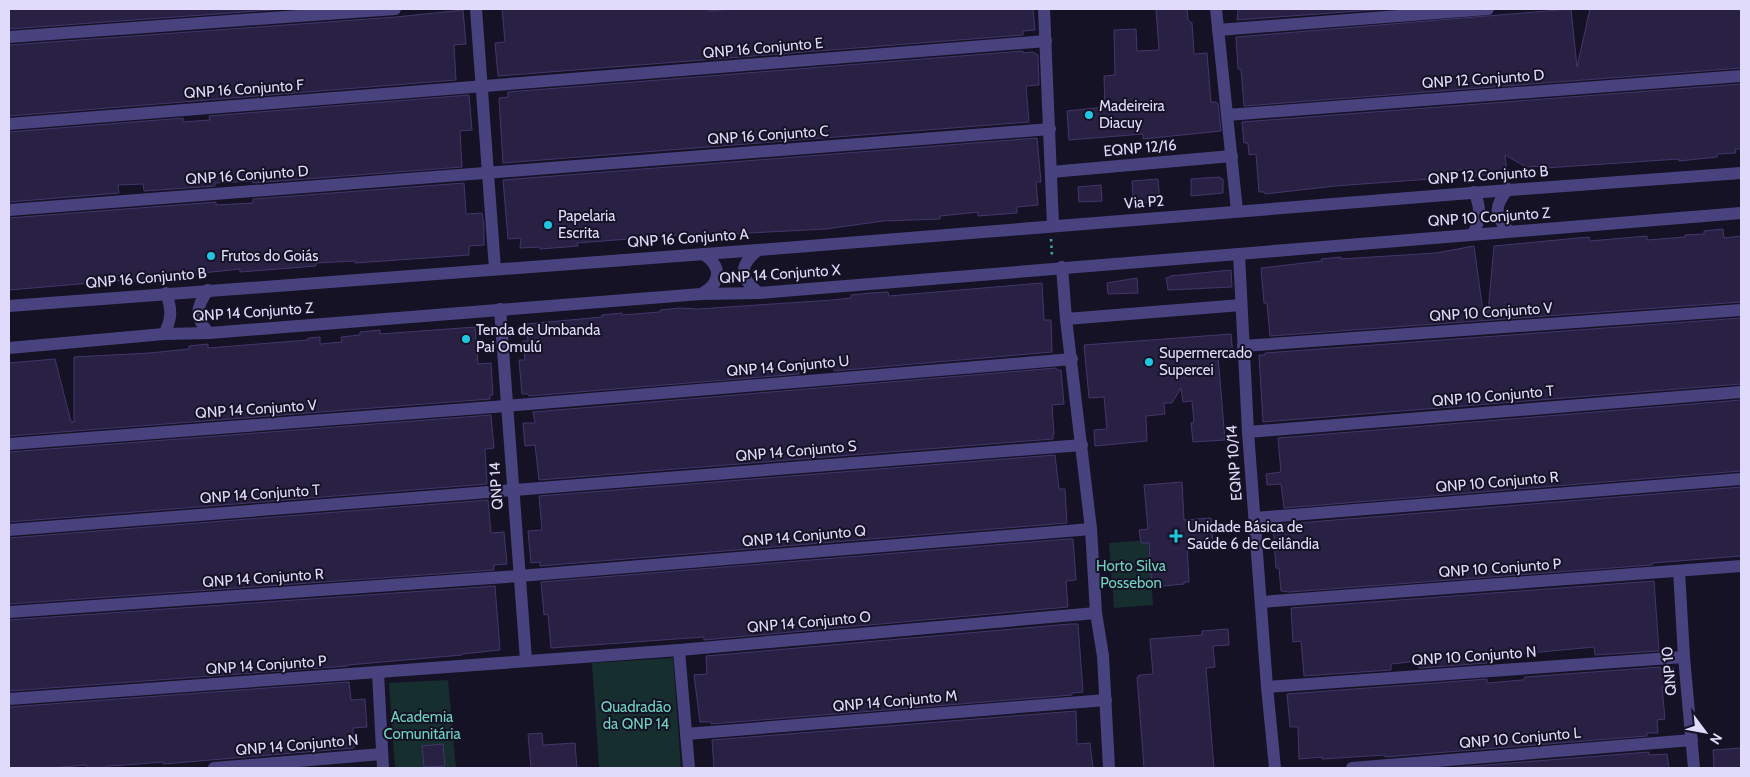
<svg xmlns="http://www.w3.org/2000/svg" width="1750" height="777" viewBox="0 0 1750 777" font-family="Cabin,sans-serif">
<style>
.green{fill:#162e2e}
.building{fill:#292143;stroke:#43366c}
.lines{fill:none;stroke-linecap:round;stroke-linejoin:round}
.path{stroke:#3faaa7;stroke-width:2.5;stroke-dasharray:2.5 4;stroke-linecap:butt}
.minor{stroke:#48437e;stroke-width:12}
.poi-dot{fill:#1fc7e2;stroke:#161225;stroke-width:2}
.labels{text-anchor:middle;stroke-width:4;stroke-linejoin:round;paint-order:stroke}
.street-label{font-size:15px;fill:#e0dbfa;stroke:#161225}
.poi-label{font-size:15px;fill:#e0dbfa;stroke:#161225;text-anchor:start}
.park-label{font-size:15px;fill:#6fd2bd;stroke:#161225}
</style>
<rect width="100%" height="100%" fill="#161225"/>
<!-- green -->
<g class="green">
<polygon points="1148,540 1153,605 1114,608 1109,543"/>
<polygon points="673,658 681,768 599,768 592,663"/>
<polygon points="448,680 456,768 395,768 389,683"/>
</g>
<!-- building -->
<g class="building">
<polygon points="9,9 286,9 9,29"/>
<polygon points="502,9 708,9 708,11 732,9 1033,9 1035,30 1023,31 1023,35 498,76 495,43 505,42"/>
<polygon points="1156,9 1187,9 1188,20 1192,23 1194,54 1207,53 1211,102 1216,102 1218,104 1221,131 1143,139 1143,134 1069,140 1067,111 1105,107 1104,76 1115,75 1114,30 1136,29 1137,51 1159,50"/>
<polygon points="1238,9 1386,9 1237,20"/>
<polygon points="1571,9 1577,67 1590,9 1741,9 1741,68 1244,106 1241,69 1238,69 1236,37"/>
<polygon points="463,10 466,44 454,45 456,80 9,116 9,45 396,17"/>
<polygon points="1023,51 1023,53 1033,52 1038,55 1039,85 1026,86 1029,122 503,163 499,98 508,97 508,92"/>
<polygon points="1741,84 1741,149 1735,149 1736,153 1717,154 1717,157 1679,161 1679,159 1545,168 1545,166 1526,167 1505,155 1507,172 1469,177 1469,169 1439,172 1440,178 1431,179 1335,186 1265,194 1265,192 1259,192 1256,154 1249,155 1248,143 1244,143 1242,122"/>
<polygon points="469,95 472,130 460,131 462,167 253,183 253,181 215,183 215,186 144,191 143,184 118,185 119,193 9,202 9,132 183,118 183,122 210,120 209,116"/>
<polygon points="1037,138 1041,182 1036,182 1038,205 1017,207 1017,213 978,216 978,212 940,216 940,219 883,221 826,229 730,234 730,231 577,243 578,246 540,249 540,247 520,248 521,238 508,239 503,180"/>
<polygon points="1220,177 1221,179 1223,179 1223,193 1191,196 1191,179"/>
<polygon points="1158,179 1160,202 1137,203 1136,197 1133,197 1132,181"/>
<polygon points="464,183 466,214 482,213 484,226 484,245 469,246 469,255 355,263 355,261 316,263 316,266 240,272 240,269 202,273 202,275 145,279 145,281 126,282 126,280 9,290 9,218 216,202 216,205 253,203 253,199"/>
<polygon points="1101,185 1102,201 1079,202 1078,187"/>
<polygon points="1723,229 1724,238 1741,236 1741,302 1270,336 1267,303 1264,303 1261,268 1322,261 1321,259 1341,257 1341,259 1436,253 1474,246 1483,312 1488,312 1494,246 1589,237 1590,241 1647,236 1647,240 1685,237 1685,235 1704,234 1704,231"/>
<polygon points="1231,270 1232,287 1168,290 1166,278 1170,277 1170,276"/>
<polygon points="1137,278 1138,293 1108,294 1107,283"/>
<polygon points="1042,283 1044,320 1051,320 1052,352 834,371 833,366 799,369 799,374 529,396 528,394 522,394 519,360 525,360 523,341 528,341 526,324 602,317 602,315 622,313 622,315 660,312 660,310 679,308 698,309 832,300 851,298 851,295 870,293 888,292 889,296"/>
<polygon points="1741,318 1741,384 1263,422 1259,355 1265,355 1265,353"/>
<polygon points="475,327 478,364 491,363 493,395 490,395 490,399 9,436 9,363 55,359 71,422 74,422 74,357 150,353 189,349 189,346 208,344 208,348 308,340 308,338 320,337 320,344 342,342 341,337 360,335 360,332 380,330 380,334"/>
<polygon points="1231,334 1233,355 1218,356 1225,440 1193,442 1191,423 1194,422 1192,401 1183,402 1181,388 1172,403 1164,403 1165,414 1146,416 1147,441 1095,446 1094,430 1107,429 1104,397 1089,398 1084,345"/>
<polygon points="1056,368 1057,370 1061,370 1064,404 1052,405 1054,434 1053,435 1053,439 539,480 535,445 525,446 523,423 535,423 533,412"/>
<polygon points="1741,400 1741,471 1284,508 1281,484 1267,485 1266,474 1281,472 1278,438"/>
<polygon points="491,415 494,448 485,449 487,484 9,522 9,452"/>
<polygon points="1055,455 1059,489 1065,489 1067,523 540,566 540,562 531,563 528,531 542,530 539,496"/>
<polygon points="1182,482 1184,520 1211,518 1213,544 1187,546 1189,582 1184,582 1184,584 1152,587 1149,543 1141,543 1139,530 1148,529 1144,485"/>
<polygon points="1741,487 1741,556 1653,563 1652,565 1289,592 1281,591 1279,568 1276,568 1273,525"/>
<polygon points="488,500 491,533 504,532 507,564 494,565 494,570 9,604 9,538"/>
<polygon points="1068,539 1073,539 1076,580 1066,581 1068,607 704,640 704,637 551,648 548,614 544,615 541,582"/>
<polygon points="1654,581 1659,651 1595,655 1594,647 1487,657 1487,663 1419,668 1418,661 1391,664 1391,670 1304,676 1301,641 1293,642 1291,608"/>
<polygon points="495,586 500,650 462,654 462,655 348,665 348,666 9,691 9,620"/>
<polygon points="1070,624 1078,624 1083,692 1072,693 1072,695 711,724 711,722 700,722 694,675 707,674 706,656"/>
<polygon points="1228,629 1229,645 1213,646 1215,667 1206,668 1214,768 1144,768 1137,677 1139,677 1139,675 1153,674 1150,639 1202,635 1202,631"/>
<polygon points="1660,667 1661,670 1674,668 1676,685 1662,687 1665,719 1657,720 1658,733 1647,733 1647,736 1385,757 1385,755 1322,759 1322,757 1299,759 1298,727 1290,727 1287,694 1487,679 1487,683 1523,680 1525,677"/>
<polygon points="349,682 351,700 365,699 367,727 353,728 354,748 163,764 163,762 125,765 106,766 106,768 87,768 86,765 50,768 9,768 9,707"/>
<polygon points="1076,711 1077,744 1090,743 1093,768 714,768 712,740"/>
<polygon points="542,733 543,745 575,743 577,768 531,768 528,734"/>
<polygon points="443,744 445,766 424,767 422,746"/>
<polygon points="1741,748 1741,768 1714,768 1713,750"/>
<polygon points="1649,752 1649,755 1667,754 1669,768 1448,768"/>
</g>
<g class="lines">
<!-- path -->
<polyline class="path" points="1051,239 1052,256"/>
<!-- minor -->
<g class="minor">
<polyline points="476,9 495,269"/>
<polyline points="1044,9 1053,225"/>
<polyline points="1216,9 1237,211"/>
<polyline points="1218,30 1488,9"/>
<polyline points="9,37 395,9"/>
<polyline points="1227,115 1741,76"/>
<polyline points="9,124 1046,41"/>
<polyline points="1051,172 1232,156"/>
<path d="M1508,189c-14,17 -14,27 1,42"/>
<polyline points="9,210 1050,129"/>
<path d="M1473,234c8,-15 8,-27 1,-42"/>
<path d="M758,250c-19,15 -19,28 1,43"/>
<polyline points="1239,254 1248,432 1267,687 1275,768"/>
<polyline points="1062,267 1066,319 1091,529 1096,613 1103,656 1109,768"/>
<path d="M208,290c-12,17 -14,27 1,43"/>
<path d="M701,294c20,-10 22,-28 2,-40"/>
<path d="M9,306c249,-20 499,-37 749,-56 327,-26 655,-54 983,-77"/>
<polyline points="500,309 526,660"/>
<polyline points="1066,319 1241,305"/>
<path d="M164,334c8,-15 8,-25 2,-41"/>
<polyline points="1243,346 1741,310"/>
<polyline points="9,348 164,334 209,333 701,294 759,293 1741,213"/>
<polyline points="1248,432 1741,392"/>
<polyline points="9,444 506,406 1072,359"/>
<polyline points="1255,518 1741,479"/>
<polyline points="9,530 1082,445"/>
<polyline points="1679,571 1684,657 1694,768"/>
<polyline points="1261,602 1741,566"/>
<polyline points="9,612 519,576 1091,529"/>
<polyline points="679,650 689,768"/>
<polyline points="378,673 383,768"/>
<polyline points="1267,687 1684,657"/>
<polyline points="9,699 679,650 1096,613"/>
<polyline points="686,734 1106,700"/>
<polyline points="214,768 382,754"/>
<polyline points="1352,768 1692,740"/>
</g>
</g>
<!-- markers -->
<g class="poi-dot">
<circle cx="1089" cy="115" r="5"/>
<circle cx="548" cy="225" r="5"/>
<circle cx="211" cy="256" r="5"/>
<circle cx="466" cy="339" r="5"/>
<circle cx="1149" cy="362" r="5"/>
<path d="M1173.5 528.5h5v5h5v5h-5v5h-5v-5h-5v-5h5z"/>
</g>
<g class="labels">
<!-- street labels -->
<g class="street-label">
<text transform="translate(763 48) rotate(-5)" y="5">QNP 16 Conjunto E</text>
<text transform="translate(1483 79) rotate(-4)" y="5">QNP 12 Conjunto D</text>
<text transform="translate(244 89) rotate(-4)" y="5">QNP 16 Conjunto F</text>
<text transform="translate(768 135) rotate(-4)" y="5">QNP 16 Conjunto C</text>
<text transform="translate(1140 148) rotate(-5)" y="5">EQNP 12/16</text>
<text transform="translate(247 175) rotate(-4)" y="5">QNP 16 Conjunto D</text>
<text transform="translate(1488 175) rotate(-4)" y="5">QNP 12 Conjunto B</text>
<text transform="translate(1144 202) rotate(-4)" y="5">Via P2</text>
<text transform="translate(1489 217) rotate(-4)" y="5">QNP 10 Conjunto Z</text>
<text transform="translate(688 238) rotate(-4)" y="5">QNP 16 Conjunto A</text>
<text transform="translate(780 274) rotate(-4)" y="5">QNP 14 Conjunto X</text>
<text transform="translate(146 278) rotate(-5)" y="5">QNP 16 Conjunto B</text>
<text transform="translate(253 312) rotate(-4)" y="5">QNP 14 Conjunto Z</text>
<text transform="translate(1491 312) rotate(-4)" y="5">QNP 10 Conjunto V</text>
<text transform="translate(788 366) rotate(-5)" y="5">QNP 14 Conjunto U</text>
<text transform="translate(1493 396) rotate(-5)" y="5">QNP 10 Conjunto T</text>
<text transform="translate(256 409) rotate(-4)" y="5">QNP 14 Conjunto V</text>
<text transform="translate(796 451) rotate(-5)" y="5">QNP 14 Conjunto S</text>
<text transform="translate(1234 463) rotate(-94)" y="5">EQNP 10/14</text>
<text transform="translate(1497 482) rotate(-5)" y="5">QNP 10 Conjunto R</text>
<text transform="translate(496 486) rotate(-94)" y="5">QNP 14</text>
<text transform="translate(260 494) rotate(-4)" y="5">QNP 14 Conjunto T</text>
<text transform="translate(804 536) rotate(-5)" y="5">QNP 14 Conjunto Q</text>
<text transform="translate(1500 568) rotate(-4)" y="5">QNP 10 Conjunto P</text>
<text transform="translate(263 578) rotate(-4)" y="5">QNP 14 Conjunto R</text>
<text transform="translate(809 622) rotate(-5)" y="5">QNP 14 Conjunto O</text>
<text transform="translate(1474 656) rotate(-4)" y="5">QNP 10 Conjunto N</text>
<text transform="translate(266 665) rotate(-4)" y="5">QNP 14 Conjunto P</text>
<text transform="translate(1669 671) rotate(-95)" y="5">QNP 10</text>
<text transform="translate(895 701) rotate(-5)" y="5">QNP 14 Conjunto M</text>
<text transform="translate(1520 738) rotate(-5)" y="5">QNP 10 Conjunto L</text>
<text transform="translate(297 745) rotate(-5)" y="5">QNP 14 Conjunto N</text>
</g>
<!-- poi labels -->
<g class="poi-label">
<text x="1099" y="111">Madeireira<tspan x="1099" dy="17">Diacuy</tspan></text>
<text x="558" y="221">Papelaria<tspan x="558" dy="17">Escrita</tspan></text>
<text x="221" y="261">Frutos do Goiás</text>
<text x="476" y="335">Tenda de Umbanda<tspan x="476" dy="17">Pai Omulú</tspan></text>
<text x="1159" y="358">Supermercado<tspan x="1159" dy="17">Supercei</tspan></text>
<text x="1187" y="532">Unidade Básica de<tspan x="1187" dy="17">Saúde 6 de Ceilândia</tspan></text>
</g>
<!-- park labels -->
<g class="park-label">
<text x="1131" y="571">Horto Silva<tspan x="1131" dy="17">Possebon</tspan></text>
<text x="636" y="712">Quadradão<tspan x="636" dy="17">da QNP 14</tspan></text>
<text x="422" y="722">Academia<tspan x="422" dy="17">Comunitária</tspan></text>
</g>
</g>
<!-- border -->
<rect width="1750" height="777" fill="none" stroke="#e0dbfa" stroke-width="20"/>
<!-- north arrow -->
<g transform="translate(1705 732) rotate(122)" stroke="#161225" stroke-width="4" paint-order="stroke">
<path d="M0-4L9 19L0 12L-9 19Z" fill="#e0dbfa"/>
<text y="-8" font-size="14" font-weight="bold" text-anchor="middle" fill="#e0dbfa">N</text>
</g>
</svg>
